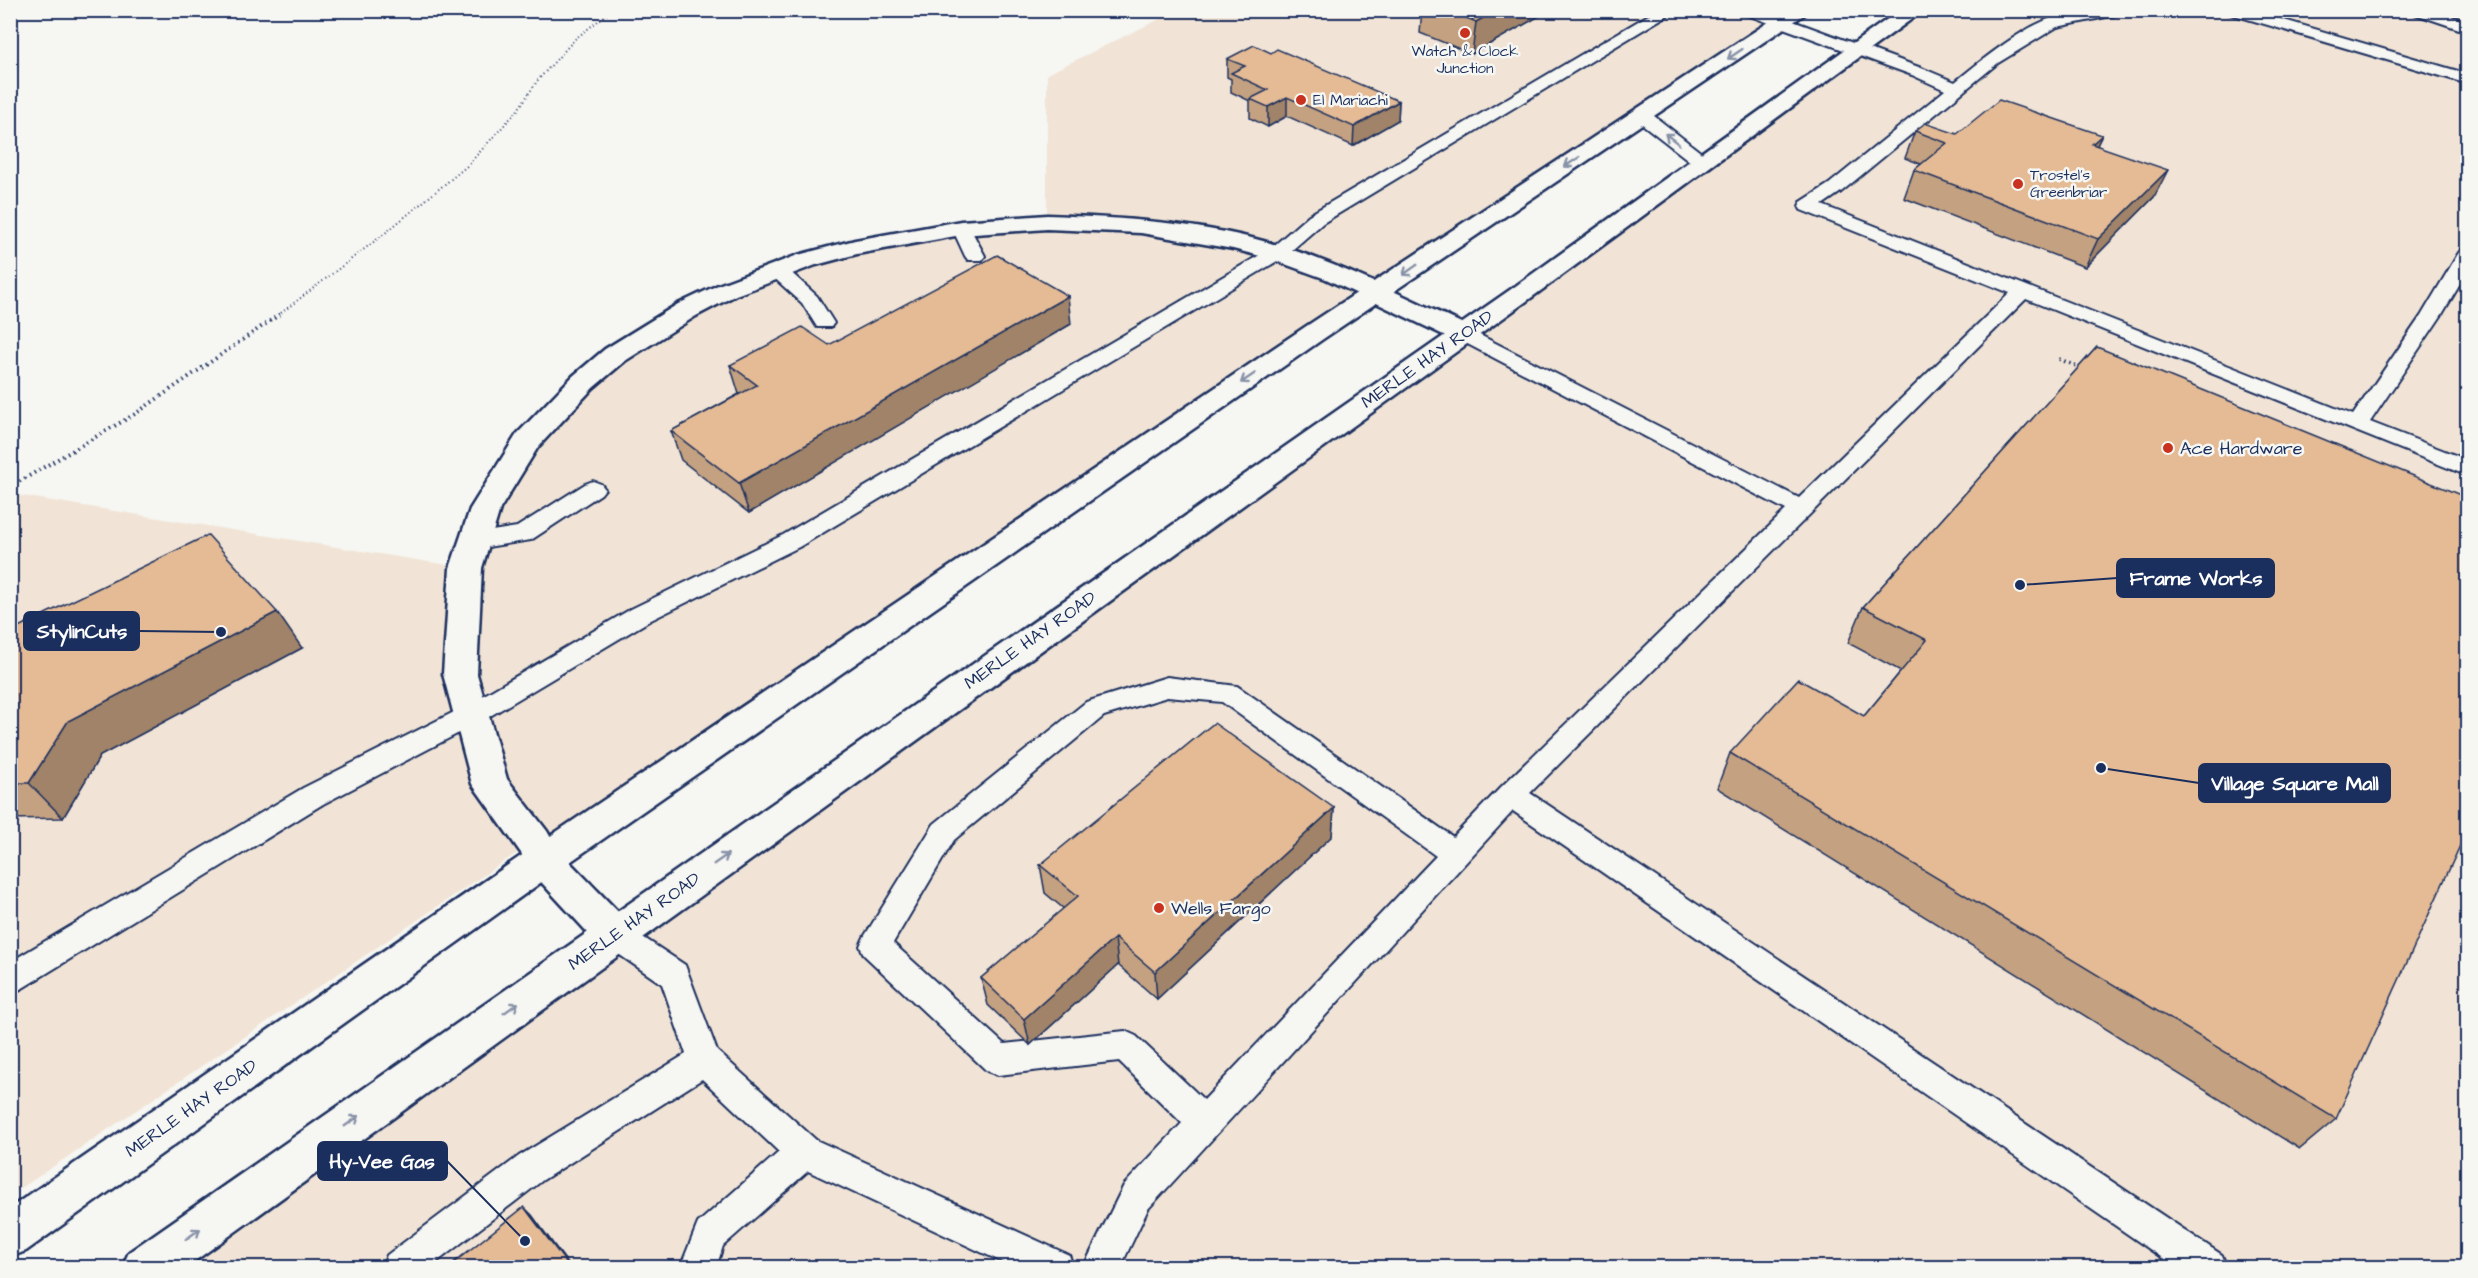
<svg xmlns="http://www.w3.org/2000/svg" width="2478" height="1278" viewBox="0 0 2478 1278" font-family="'Architects Daughter',sans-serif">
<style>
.built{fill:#f1e4d6}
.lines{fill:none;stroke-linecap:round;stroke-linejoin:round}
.lane-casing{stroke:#1b2f5e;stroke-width:4}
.street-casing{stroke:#1b2f5e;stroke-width:5}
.secondary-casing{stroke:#1b2f5e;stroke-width:5}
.path-far1{stroke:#1b2f5e;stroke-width:2;stroke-dasharray:1 3;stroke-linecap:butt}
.path{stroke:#1b2f5e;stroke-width:4;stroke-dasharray:1.5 4;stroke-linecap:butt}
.lane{fill:#f6f6f2;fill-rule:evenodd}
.street{fill:#f6f6f2;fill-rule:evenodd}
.secondary{fill:#f6f6f2;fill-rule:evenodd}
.wall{fill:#c4a180;stroke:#1b2f5e;stroke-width:1.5}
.shaded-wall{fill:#a08368;stroke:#1b2f5e;stroke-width:1.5}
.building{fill:#e4bb95;stroke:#1b2f5e;stroke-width:1.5}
.oneway{stroke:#8892a8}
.poi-dot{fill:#c8321e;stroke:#f6f6f2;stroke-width:2}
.labels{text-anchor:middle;stroke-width:5;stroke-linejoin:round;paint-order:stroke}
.far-poi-label{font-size:15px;fill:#1b2f5e;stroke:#f6f6f2;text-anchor:start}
.street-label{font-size:18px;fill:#1b2f5e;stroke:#f6f6f2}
.poi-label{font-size:18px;fill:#1b2f5e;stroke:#f6f6f2;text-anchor:start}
.leader{fill:none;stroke:#1b2f5e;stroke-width:2}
.callout-dot{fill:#1b2f5e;stroke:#f6f6f2;stroke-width:2}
.callout{fill:#1b2f5e;stroke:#1b2f5e;stroke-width:2}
.callout-label{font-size:20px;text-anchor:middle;font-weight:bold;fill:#fff}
</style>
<rect width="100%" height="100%" fill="#f6f6f2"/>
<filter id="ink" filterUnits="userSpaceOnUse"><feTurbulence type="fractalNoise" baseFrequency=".0167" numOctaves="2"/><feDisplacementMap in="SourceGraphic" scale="12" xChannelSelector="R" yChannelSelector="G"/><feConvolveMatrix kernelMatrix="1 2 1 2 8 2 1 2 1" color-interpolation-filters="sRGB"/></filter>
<g filter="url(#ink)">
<!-- built -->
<g class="built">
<polygon points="1306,10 1804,11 544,860 533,842 11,1195 10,494 466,568 527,441 687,310 855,247 1047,222 1047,74 1176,11"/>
<polygon points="1912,11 2467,11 2467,1267 134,1268"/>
</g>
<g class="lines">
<defs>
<g id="lane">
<polygon points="1657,10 1676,10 1323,223 1284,257 799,547 649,621 480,722 323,804 21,989 10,993 10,962 303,788 462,708 631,609 783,535 1270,249 1309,215"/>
<path d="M1740,10h23l161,59 31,13c27,-22 59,-48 91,-62 23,-10 53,-10 77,-10l-7,5 -59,12 -59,36 -157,129 -19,13 531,210 68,-99 37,-62 3,-4 7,-2v23l-27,45 -71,106 98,38v16l-442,-177 -496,494 692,462 5,13h-50l-664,-457 -365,398 -28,59h-37l41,-83 58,-62 -63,-62 -121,14 -11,-4 -123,-116 -4,-9 4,-9 70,-113 152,-122 81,-25 70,9 216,151 48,-50 285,-277 -330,-172 -3,-4 3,-4 7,-2 7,2 329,168 211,-205 -209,-83 -2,-4 2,-4 28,-18 116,-94 -33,-15 -170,-62zM1167,697l55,5 214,154 -232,244 -68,-64 -11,-5 -121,13 -111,-101 61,-103 150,-124z"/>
<polygon points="2225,10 2250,10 2468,74 2468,84 2227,13"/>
<polygon points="2410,10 2434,10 2468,22 2468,32 2412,13"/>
<polygon points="1643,111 1649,112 1708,158 1711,162 1708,166 1696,166 1637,120 1634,116 1637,112"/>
<polygon points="961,222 968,224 970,228 985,256 982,260 968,260 965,256 952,228 954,224"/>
<polygon points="778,265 785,267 817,296 834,323 831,327 817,327 802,303 771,275 768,271 771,267"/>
<polygon points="593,481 601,484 605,489 601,494 531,540 475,549 467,547 463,541 467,535 517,527 585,484"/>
<polygon points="615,922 626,926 685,965 717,1051 816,1140 1069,1255 1074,1268 1015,1268 808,1171 723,1246 716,1268 680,1268 698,1223 779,1152 702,1079 543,1180 429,1268 382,1268 387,1255 519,1156 686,1054 662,984 604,944 600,935 604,926"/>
</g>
<path id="street" d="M1047,215c81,3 163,8 240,33 64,21 125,52 185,80l4,6 -4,6 -9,2 -9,-2 -128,-61 -58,-21 -35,-9 -92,-16 -94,-4 -86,6 -104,19 -41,11 -80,30 -40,21 -71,45 -32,27 -55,59 -38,62 -18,59 -5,106 30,105 40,52 10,18 72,74 6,12 -6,12 -14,5 -14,-5 -70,-76 -10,-18 -49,-69 -29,-110 7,-106 20,-59 47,-75 56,-58 32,-27 73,-45 40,-19 80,-30 57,-15 106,-19z"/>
<g id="secondary">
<polygon points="1787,10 1811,10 1323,339 557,871 26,1251 10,1257 10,1208 531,849 1305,327"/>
<polygon points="1900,10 1924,10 1535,295 185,1268 122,1268 129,1252 1517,285"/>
</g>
</defs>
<!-- lane casing -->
<use href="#lane" class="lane-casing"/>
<!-- street casing -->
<use href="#street" class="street-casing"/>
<!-- secondary casing -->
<use href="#secondary" class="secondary-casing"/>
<!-- path-far1 -->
<polyline class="path-far1" points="281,313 384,234 467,166 517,111 538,80 575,39 612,10"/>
<!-- path -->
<g class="path">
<polyline points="2059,359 2082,368"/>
<polyline points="10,487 135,414 283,312"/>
</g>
<!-- lane -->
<use href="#lane" class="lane"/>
<!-- street -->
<use href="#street" class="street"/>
<!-- secondary -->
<use href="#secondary" class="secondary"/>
</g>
<!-- wall -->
<g class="wall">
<polygon points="1422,10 1550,10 1472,54 1420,33"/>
<polygon points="1271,53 1399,101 1398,120 1353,146 1287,116 1268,127 1250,118 1250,101 1231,92 1231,79 1227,77 1227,59"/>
<polygon points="1915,131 1957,134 2102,135 2097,145 2154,197 2085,267 1904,198 1914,170 1921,164 1905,158"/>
<polygon points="1071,324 749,513 681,460 671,431 739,394 730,365 829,345"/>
<polygon points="2097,347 2336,1119 2300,1149 1717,788 1730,753 1864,716 1901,671 1848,643 1863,607"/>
<polygon points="10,631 302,648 100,756 63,818 10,819"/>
<polygon points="1334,808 1332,836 1157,999 1118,965 1030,1045 988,1005 981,978 1064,909 1045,893 1040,865"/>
</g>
<!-- shaded-wall -->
<g class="shaded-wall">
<polygon points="1497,10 1550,10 1472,54 1476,22"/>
<polygon points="1287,97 1287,116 1268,127 1268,107"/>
<polygon points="1399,101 1398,120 1353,146 1354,127"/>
<polygon points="2102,135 2089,162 2092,144"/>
<polygon points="2168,170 2154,197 2085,267 2098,239"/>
<polygon points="1068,296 1071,324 749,513 739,483"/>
<polygon points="277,612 302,648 100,756 63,818 29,783 68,721"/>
<polygon points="1334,808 1332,836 1157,999 1155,972"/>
<polygon points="1115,938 1118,965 1030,1045 1024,1019"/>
<polygon points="524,1207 532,1215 571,1268 570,1268"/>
</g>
<!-- building -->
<g class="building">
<polygon points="1447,10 1497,10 1476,22"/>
<polygon points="1254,45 1271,53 1277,49 1399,101 1354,127 1287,97 1268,107 1250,99 1268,90 1231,73 1245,66 1227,59"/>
<polygon points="1999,100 2102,135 2092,144 2168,170 2098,239 1914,170 1947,143 1915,131 1925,123 1957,134"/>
<polygon points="997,255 1068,296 739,483 671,431 757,385 730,365 802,327 829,345"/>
<polygon points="2097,347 2468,498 2468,828 2336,1119 1730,753 1798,679 1864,716 1927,640 1863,607"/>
<polygon points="208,535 277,612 68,721 29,783 10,783 10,631"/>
<polygon points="1214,723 1334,808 1155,972 1115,938 1024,1019 981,978 1078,896 1040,865"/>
<polygon points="524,1207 570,1268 447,1268"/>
</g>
<!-- one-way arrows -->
<defs><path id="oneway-shaft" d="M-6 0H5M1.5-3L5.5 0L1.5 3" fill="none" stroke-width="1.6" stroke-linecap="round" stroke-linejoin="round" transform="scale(1.5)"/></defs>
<g class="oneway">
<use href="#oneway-shaft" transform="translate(1735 54) rotate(146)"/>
<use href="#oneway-shaft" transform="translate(1672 139) rotate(-142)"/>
<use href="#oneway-shaft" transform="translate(1572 162) rotate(147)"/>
<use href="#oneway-shaft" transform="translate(1410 270) rotate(145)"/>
<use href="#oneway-shaft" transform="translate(1248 378) rotate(146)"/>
<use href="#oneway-shaft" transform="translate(721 859) rotate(-35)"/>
<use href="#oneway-shaft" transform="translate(511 1008) rotate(-35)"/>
<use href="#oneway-shaft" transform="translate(352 1121) rotate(-35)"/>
<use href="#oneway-shaft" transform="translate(193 1234) rotate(-35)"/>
</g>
</g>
<!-- markers -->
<g class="poi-dot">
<circle cx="1465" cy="33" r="6"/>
<circle cx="1301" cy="100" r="6"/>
<circle cx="2018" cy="184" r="6"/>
<circle cx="2168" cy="448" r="6"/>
<circle cx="1159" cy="908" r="6"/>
</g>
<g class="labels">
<!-- far-poi labels -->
<g class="far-poi-label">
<text x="1465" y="56" text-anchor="middle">Watch &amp; Clock<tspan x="1465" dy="17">Junction</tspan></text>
<text x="1313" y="105">El Mariachi</text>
<text x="2030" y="180">Trostel's<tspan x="2030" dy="17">Greenbriar</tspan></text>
</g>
<!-- street labels -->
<g class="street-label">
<text transform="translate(1427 359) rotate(-35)" y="6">MERLE HAY ROAD</text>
<text transform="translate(1030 640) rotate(-35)" y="6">MERLE HAY ROAD</text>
<text transform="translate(634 921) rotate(-35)" y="6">MERLE HAY ROAD</text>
<text transform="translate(191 1108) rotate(-35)" y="6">MERLE HAY ROAD</text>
</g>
<!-- poi labels -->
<g class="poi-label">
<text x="2180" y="454">Ace Hardware</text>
<text x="1171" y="914">Wells Fargo</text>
</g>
</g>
<!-- callouts -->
<path class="leader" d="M2020 585L2117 578M221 632L139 631M2101 768L2199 783M525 1241L447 1161"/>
<g class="callout-dot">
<circle cx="2020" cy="585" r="6"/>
<circle cx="221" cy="632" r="6"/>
<circle cx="2101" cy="768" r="6"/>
<circle cx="525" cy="1241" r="6"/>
</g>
<g class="callout">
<rect x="2117" y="559" width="157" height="38" rx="6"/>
<rect x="24" y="612" width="115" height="38" rx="6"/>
<rect x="2199" y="764" width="191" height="38" rx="6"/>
<rect x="318" y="1142" width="129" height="38" rx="6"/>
</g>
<g class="callout-label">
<text x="2196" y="585">Frame Works</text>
<text x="82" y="638">StylinCuts</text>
<text x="2295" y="790">Village Square Mall</text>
<text x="382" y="1168">Hy-Vee Gas</text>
</g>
<!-- margin -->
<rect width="2478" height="1278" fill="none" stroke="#f6f6f2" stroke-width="36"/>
<rect x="18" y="18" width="2442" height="1242" fill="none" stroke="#1b2f5e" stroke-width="2" filter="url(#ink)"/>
</svg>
